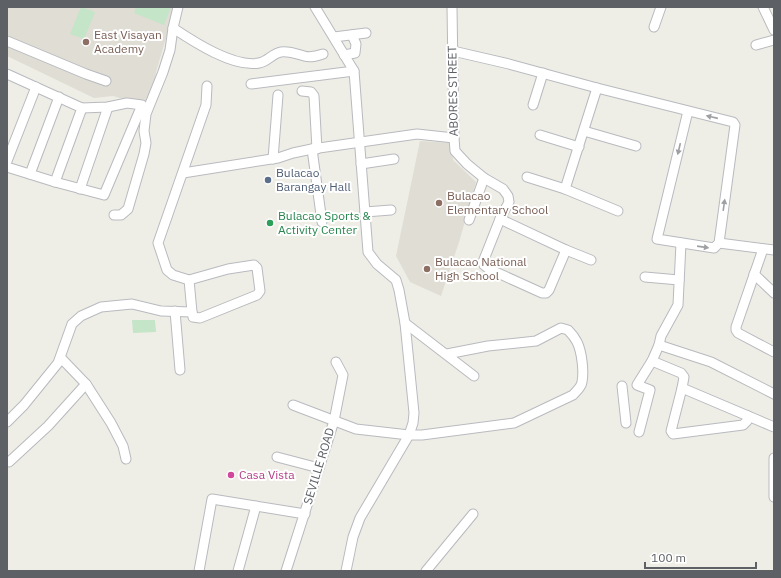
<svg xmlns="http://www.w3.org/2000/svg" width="781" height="578" viewBox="0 0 781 578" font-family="'IBM Plex Sans',sans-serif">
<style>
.education{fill:#dfddd4}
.grass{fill:#c4e5c7}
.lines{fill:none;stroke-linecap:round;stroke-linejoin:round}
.minor-casing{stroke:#b8babf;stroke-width:11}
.minor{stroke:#fff;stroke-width:9}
.oneway{fill:#9ea0a3}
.education-dot{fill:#8d6e63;stroke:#fff;stroke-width:1.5}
.service-dot{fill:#5c6f8a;stroke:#fff;stroke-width:1.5}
.leisure-dot{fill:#2e9e5b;stroke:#fff;stroke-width:1.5}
.hotel-dot{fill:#d1479c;stroke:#fff;stroke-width:1.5}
.labels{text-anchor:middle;stroke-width:4;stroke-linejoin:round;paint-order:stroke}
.education-label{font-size:12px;fill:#785e54;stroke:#fff;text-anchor:start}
.street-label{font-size:12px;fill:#5d6065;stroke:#fff}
.service-label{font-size:12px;fill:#4e5e75;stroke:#fff;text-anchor:start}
.leisure-label{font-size:12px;fill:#27864d;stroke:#fff;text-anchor:start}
.hotel-label{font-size:12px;fill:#b23c85;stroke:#fff;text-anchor:start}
</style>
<rect width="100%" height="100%" fill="#efeee6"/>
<!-- education -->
<g class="education">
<polygon points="7,7 177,7 169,28 156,72 152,99 140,104 113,96 94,98 7,56"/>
<polygon points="420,141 451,143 453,160 476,182 460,239 441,296 410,282 396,256"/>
</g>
<!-- grass -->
<g class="grass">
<polygon points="81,7 95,12 84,39 70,34"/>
<polygon points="136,7 171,7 164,25 134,13"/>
<polygon points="132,320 155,320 156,332 133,333"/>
</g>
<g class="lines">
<defs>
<g id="minor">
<polyline points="315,7 354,71 368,252 377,264 396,280 399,290 405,323 414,413 413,423 409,435 360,518 353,537 346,571"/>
<polyline points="452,7 454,138 455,151 467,164 484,178 503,189 508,196 509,202 500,219 483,262 484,265 489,269 542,293 546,293 549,290 566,250"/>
<polyline points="763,7 774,30"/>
<polyline points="654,27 661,7"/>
<path d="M173,28c21,14 61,40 86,35 8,-1 14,-10 22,-11 8,-1 16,2 23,4 7,2 13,0 19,-2"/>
<polyline points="334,37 366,33"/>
<polyline points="7,41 86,74 106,81"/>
<polyline points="756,45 774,40"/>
<polyline points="453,51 509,64 597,88 733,122 735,125 719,243 714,248 657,239 688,111"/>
<polyline points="344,55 355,53 356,44 352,35"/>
<polyline points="7,74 82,108 108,107 127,103 142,105 104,195 55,182 7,167"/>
<polyline points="251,84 354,71"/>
<polyline points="302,91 311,92 314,96 317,149"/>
<polyline points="533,105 543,73"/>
<polyline points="584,131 636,146"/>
<polyline points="540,135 579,147"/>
<polyline points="312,149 322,222"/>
<polyline points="273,159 278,95"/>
<polyline points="7,161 36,87"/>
<polyline points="361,164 394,159"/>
<polyline points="183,173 278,158 293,153 312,149 417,134 454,138"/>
<polyline points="30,174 59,97"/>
<polyline points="527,177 565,189 618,211"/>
<polyline points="55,182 82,108"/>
<polyline points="80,189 108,107"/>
<polyline points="565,189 597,88"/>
<polyline points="365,212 391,210"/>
<polyline points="114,215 121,215 128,209 144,154 146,143 144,131 146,114 163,72 170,50 173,28 178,7"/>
<polyline points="500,219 566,250 591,260"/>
<polyline points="469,220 484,178"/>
<polyline points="719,243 774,250"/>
<polyline points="763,249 736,327 736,330 738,333 774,352"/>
<polyline points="754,274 774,293"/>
<polyline points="645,277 679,280"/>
<polyline points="189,280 228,269 254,265 257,268 260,291 257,295 200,318 193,317 192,312 189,280 173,275 167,270 158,243 206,105 207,86"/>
<polyline points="175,311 180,370"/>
<polyline points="405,323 474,376"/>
<polyline points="659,345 711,362 774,394"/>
<polyline points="652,361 681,373 684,377 682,388 671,431 673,434 743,425 747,421 748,416"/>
<polyline points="86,384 111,423 123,446 126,459"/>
<polyline points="622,386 626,423"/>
<polyline points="682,388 774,427"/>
<path d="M293,405l63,24 53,6h13l92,-12 59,-28c3,-4 8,-7 9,-13 2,-10 0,-30 -5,-40 -2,-4 -6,-9 -9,-12l-7,-2 -25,13 -48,5 -41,8"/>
<polyline points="7,422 24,405 58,363 72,324 81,316 101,307 132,304 161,311 192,312"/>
<polyline points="639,432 650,390 637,385 652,361 659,345 661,336 678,305 681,243"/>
<polyline points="277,457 319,468"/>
<polyline points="774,458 774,497"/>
<polyline points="9,462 48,426 86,384 61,358"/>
<polyline points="199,571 212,499 305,514"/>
<polyline points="238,571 256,506"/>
<polyline points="286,571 334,421 343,375 336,362"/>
<polyline points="426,571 473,514"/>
</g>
</defs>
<!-- minor casing -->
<use href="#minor" class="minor-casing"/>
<!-- minor -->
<use href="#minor" class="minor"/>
</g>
<!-- one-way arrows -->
<defs><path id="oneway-solid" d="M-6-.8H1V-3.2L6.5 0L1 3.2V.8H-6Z"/></defs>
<g class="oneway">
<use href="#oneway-solid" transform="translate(712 117) rotate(-167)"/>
<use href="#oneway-solid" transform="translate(679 149) rotate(103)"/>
<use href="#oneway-solid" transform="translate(724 205) rotate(-82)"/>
<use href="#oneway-solid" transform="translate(703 247) rotate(8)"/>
</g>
<!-- markers -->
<g class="education-dot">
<circle cx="86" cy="42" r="4"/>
<circle cx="439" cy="203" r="4"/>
<circle cx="427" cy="269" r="4"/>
</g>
<circle class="service-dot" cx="268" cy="180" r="4"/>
<circle class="leisure-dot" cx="270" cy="223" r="4"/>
<circle class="hotel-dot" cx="231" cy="475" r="4"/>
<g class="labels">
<!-- education labels -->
<g class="education-label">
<text x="94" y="39">East Visayan<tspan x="94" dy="14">Academy</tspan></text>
<text x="447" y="200">Bulacao<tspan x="447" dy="14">Elementary School</tspan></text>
<text x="435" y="266">Bulacao National<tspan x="435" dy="14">High School</tspan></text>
</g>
<!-- street labels -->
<g class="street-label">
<text transform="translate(453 91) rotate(-91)" y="4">ABORES STREET</text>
<text transform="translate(319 466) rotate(-73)" y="4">SEVILLE ROAD</text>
</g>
<!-- service labels -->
<g class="service-label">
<text x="276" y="177">Bulacao<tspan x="276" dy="14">Barangay Hall</tspan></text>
</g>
<!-- leisure labels -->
<g class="leisure-label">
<text x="278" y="220">Bulacao Sports &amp;<tspan x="278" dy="14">Activity Center</tspan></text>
</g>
<!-- hotel labels -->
<g class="hotel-label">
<text x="239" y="479">Casa Vista</text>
</g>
</g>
<!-- border -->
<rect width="781" height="578" fill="none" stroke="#5d6065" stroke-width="16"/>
<!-- scale -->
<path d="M645 562v6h111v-6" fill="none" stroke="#5d6065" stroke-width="2"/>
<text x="651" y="562" font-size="12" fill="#5d6065" stroke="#ffffff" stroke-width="3" paint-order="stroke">100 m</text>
</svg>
